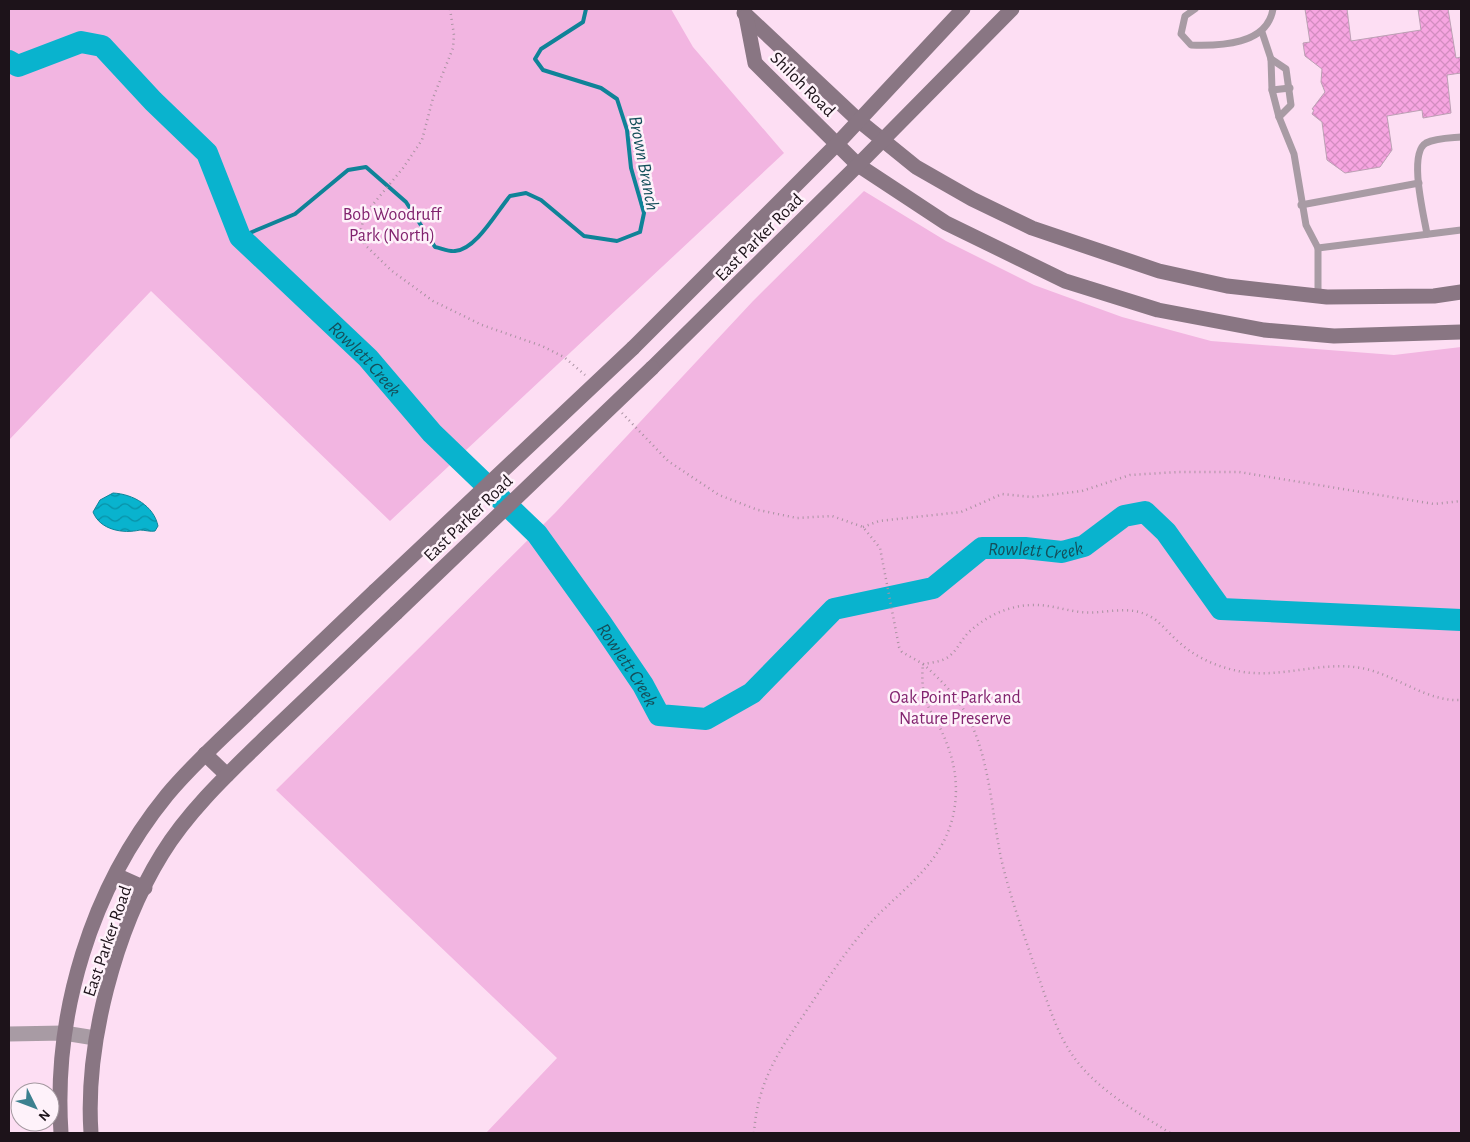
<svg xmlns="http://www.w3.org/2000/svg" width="1470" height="1142" viewBox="0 0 1470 1142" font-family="'Alegreya Sans',sans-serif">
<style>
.park{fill:#f2b5e1}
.water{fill:url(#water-waves);stroke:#0f8398}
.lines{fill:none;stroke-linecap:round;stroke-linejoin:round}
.stream{stroke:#0f8398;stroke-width:4}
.river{stroke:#09b3ce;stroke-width:22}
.building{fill:url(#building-cross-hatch);stroke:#bca0b4}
.path{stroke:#a992a1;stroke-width:2.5;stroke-dasharray:1 4;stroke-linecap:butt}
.service{stroke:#a89ba4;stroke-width:7}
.tertiary{stroke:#a89ba4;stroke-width:15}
.secondary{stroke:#897683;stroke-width:15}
.secondary-bridge{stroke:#897683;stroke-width:15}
.labels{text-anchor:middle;stroke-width:5;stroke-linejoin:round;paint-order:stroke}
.street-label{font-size:18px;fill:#1d131a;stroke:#fef2fa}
.park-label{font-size:18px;fill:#82246f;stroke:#fef2fa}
.water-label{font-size:19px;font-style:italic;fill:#144f5a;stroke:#fef2fa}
</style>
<defs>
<pattern id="water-waves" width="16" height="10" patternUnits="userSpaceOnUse" patternTransform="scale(1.25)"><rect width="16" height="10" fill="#09b3ce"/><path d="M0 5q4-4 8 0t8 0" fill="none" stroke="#0990a6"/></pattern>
<pattern id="building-cross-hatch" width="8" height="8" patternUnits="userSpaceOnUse" patternTransform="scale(1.25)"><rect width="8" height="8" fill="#f7a5e1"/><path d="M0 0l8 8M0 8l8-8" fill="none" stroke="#d38dc0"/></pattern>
</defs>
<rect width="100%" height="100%" fill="#fddef3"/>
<!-- park -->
<g class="park">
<polygon points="9,9 671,9 693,47 784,153 390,521 151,291 9,440"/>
<polygon points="864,191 946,241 1034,285 1122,317 1211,341 1394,355 1461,347 1461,1133 486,1133 557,1058 276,790 555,513 753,301"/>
</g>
<!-- water -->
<path class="water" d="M113,493c20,1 41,13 45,33l-3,5c-5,1 -10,-1 -15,-1 -17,4 -40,0 -47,-18l7,-12z"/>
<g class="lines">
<!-- stream -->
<path class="stream" d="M240,237l55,-23 53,-44 18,-3 40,35 29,45c6,1 14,5 20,4 21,-1 42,-40 55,-55l16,-3 15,7 43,36 33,5 23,-9 4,-19 -13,-45 -4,-38 -10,-31 -16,-11 -58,-18 -8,-11 6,-10 42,-27 3,-13"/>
<!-- river -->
<path class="river" id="s1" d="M9,61l9,5 63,-24 21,4 51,55 54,52 33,84 128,121 64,75 105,101 64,89 42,62 16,30 47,4 46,-26 82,-84 99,-21 49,-40h43l37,4 22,-6 40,-30 21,-4 21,20 55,77 240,11"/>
</g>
<!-- building -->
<polygon class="building" points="1305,9 1347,9 1351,41 1421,30 1418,9 1448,9 1456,58 1461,57 1461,73 1447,75 1451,113 1423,118 1422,110 1387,116 1392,150 1380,167 1345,173 1327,160 1322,122 1312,114 1314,110 1312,109 1325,92 1321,82 1322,69 1305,56 1303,43 1310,42"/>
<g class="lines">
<!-- path -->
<g class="path">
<polyline points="450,9 454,35 453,48 433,98 422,140 403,168 365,214 361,229 365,245 392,271 433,301 482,325 542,346 564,357 585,375"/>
<path d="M622,413l46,48 51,34 39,15 39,8 35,-2 31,11 17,21 19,99 3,5 21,12c7,-1 15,-2 22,-5 10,-5 15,-17 22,-25 17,-17 40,-28 64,-29 17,-1 32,5 49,7 25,3 49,-9 73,6 10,7 18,18 28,26 16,14 37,23 57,27 43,9 85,-12 128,-2 33,8 62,33 95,31"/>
<polyline points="863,527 879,521 961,512 1002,494 1032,497 1082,491 1130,475 1178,472 1239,472 1434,504 1461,501"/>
<path d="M923,664c15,13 32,30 42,48 25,43 26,98 36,146 9,39 23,77 36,115 10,27 19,59 36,83 24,34 63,55 97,77"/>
<path d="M754,1133c4,-57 29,-87 59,-132 19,-29 38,-57 61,-82 31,-32 68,-56 79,-103 7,-31 1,-60 -13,-88 -6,-11 -13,-21 -16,-34 -2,-10 -2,-20 -1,-30"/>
</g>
<!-- service -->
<g class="service">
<path d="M1195,9l-10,7 -4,18 10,11c29,1 76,0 82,-36"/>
<polyline points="1262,32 1271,59 1272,90 1279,117 1294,154 1306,225 1318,248 1318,296"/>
<polyline points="1271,59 1286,69 1291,105 1279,117"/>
<polyline points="1272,90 1290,88"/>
<polyline points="1301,205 1419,183"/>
<path d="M1427,234c-3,-18 -19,-81 -1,-91 10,-5 25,-5 35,-6"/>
<polyline points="1318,248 1461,230"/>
</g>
<!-- tertiary -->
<polyline class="tertiary" points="9,1034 64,1033 95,1038"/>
<!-- secondary -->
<g class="secondary">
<polyline points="744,13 858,120 916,167 972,199 1032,228 1159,271 1227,286 1327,297 1434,296 1461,292"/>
<polyline points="746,16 755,63 858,165 946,223 1065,281 1158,310 1264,330 1334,336 1461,332"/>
<polyline points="633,348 837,144 963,9"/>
<polyline points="652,368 858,165 1012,9"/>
<polyline points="205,754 227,775"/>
<polyline points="116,875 145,888"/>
<path d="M61,1133c-8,-119 30,-245 106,-338 24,-29 53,-55 80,-81 42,-41 85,-82 128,-123"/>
<path d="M91,1133c-6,-88 24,-203 71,-279 27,-44 68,-82 105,-118 43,-41 86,-82 129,-123"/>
</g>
<!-- secondary-bridge -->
<g class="secondary-bridge">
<polyline points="375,591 633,348"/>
<polyline points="396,613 652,368"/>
</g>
</g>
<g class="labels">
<!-- street labels -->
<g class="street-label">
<text transform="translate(803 84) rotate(45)" y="6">Shiloh Road</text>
<text transform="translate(759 237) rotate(-45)" y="6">East Parker Road</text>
<text transform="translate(468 518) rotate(-44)" y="6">East Parker Road</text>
<text transform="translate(107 941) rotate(-71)" y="6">East Parker Road</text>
</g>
<!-- park labels -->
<g class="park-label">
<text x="392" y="220">Bob Woodruff<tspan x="392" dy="21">Park (North)</tspan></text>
<text x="955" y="703">Oak Point Park and<tspan x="955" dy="21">Nature Preserve</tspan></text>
</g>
<!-- water labels -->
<g class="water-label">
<text transform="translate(645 163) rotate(79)" y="7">Brown Branch</text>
<text dy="7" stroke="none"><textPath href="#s1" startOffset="514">Rowlett Creek</textPath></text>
<text dy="7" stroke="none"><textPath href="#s1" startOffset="1414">Rowlett Creek</textPath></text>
<text dy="7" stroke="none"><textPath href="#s1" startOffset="919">Rowlett Creek</textPath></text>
</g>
</g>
<!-- border -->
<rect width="1470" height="1142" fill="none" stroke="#1d131a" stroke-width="20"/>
<!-- north arrow -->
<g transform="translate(35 1107) rotate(132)"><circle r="24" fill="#fef2fa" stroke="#a499a0"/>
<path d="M0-4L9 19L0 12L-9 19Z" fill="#3c808f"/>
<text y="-8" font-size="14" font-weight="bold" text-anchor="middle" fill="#1d131a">N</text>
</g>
</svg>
